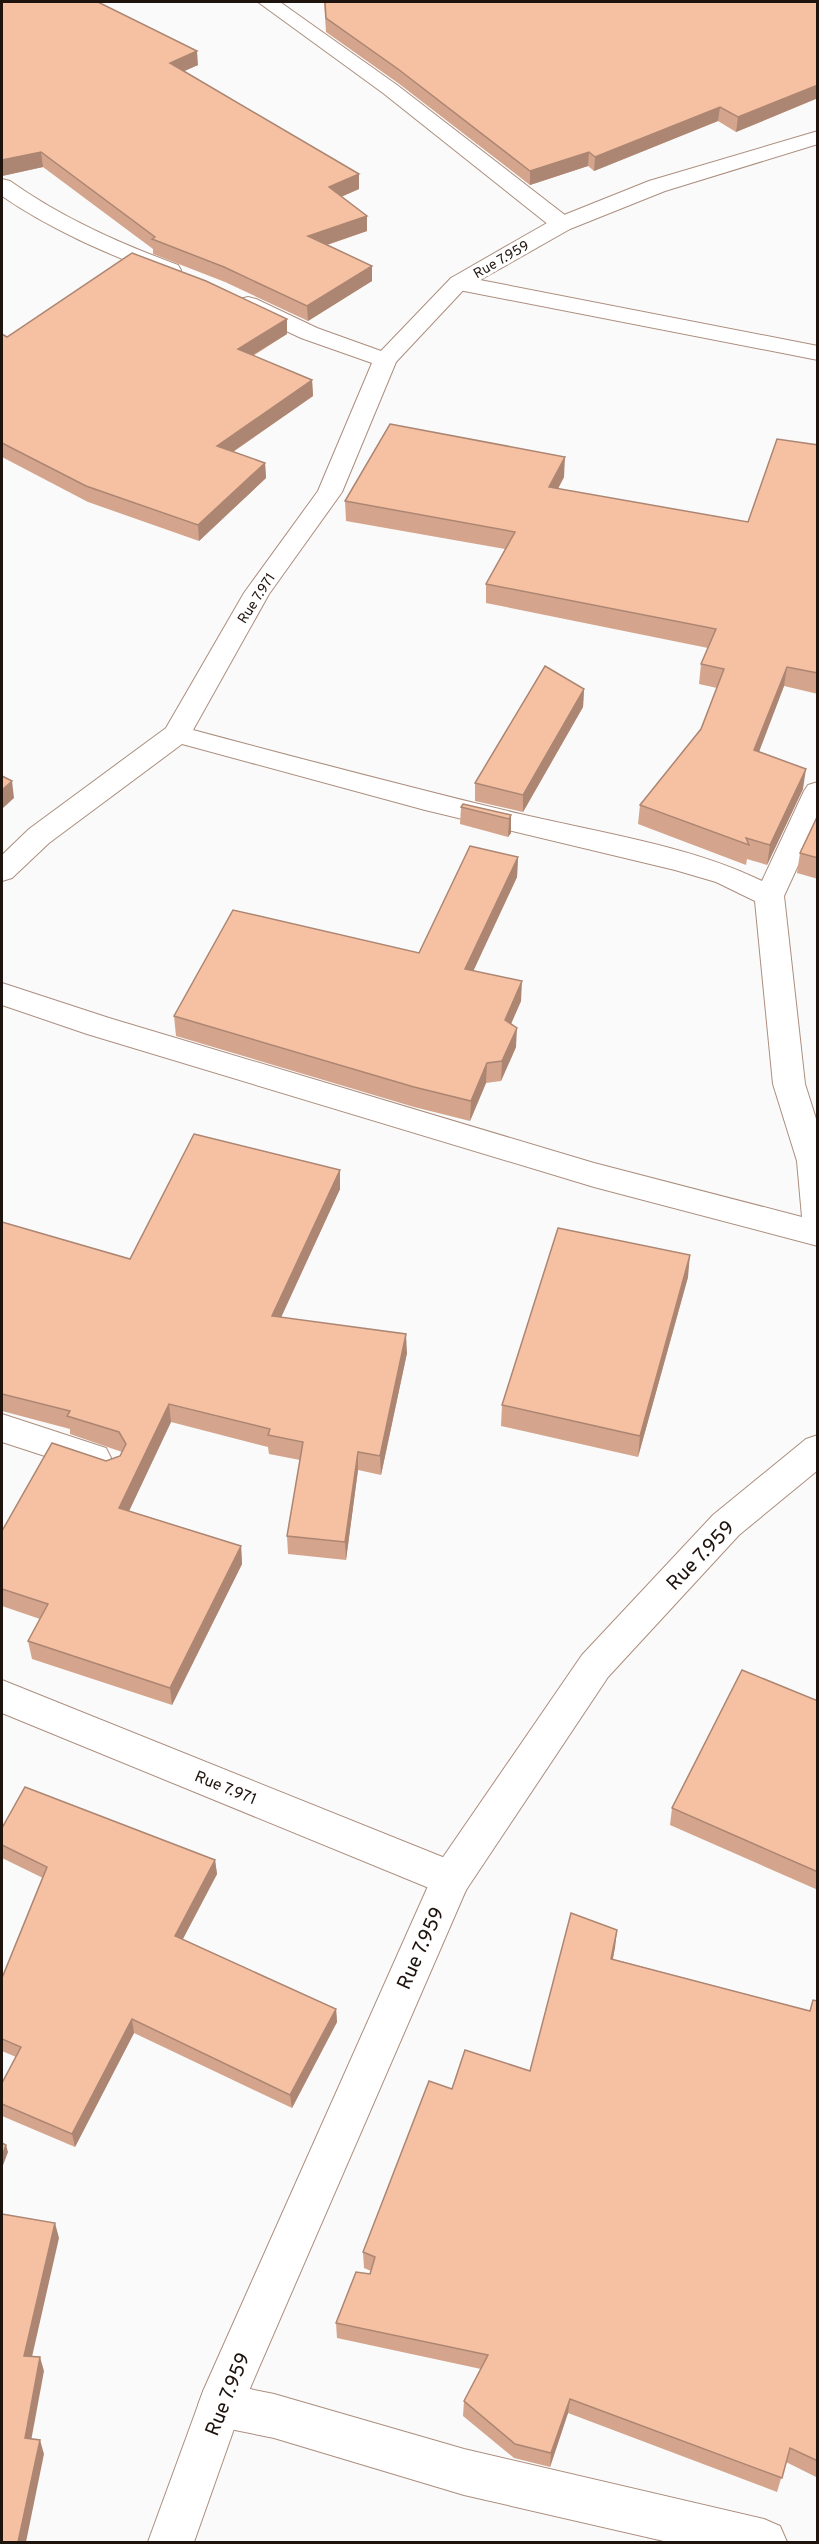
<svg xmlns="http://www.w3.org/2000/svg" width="819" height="2544" viewBox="0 0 819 2544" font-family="Overpass,sans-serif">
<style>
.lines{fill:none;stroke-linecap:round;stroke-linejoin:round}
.minor-casing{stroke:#ac8e7e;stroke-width:2}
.tertiary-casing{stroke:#ac8e7e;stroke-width:2}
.minor{fill:#fff;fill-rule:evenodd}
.tertiary{fill:#fff;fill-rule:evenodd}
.wall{fill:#d4a58c}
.shaded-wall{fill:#ac8672}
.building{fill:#f6c0a3;stroke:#ac8672;stroke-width:1.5}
.labels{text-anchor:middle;stroke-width:6;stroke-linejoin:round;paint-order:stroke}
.far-street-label{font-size:14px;fill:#1e130d;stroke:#fff}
.street-label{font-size:16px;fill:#1e130d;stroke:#fff}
.near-street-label{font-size:20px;fill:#1e130d;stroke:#fff}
</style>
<rect width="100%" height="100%" fill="#fafafa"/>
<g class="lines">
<defs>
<g id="minor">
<polygon points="258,2 280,2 397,85 570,219 573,224 570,229 562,231 554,229 383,93"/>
<path d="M2,179l8,2c52,37 109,62 168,84l3,5 -3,5 -8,2 -8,-2c-56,-22 -111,-45 -160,-79z"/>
<path d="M459,276l8,2 3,5 -74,79 -54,130 -73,102 -76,136c109,29 218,58 327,84 77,18 171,32 242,67l42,-90 4,-6 10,-3v40l-34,74 21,188 13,41v121l-224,-59 -507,-153 -85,-29v-22l107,35 485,145 208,54 -5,-56 -24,-77 -18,-183 -39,-19 -41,-12 -250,-60 -243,-66 -133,99 -37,35 -10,3v-26l27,-26 137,-101 78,-135 74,-102 54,-128 -71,-25 -61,-29 -4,-5 4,-5 8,-2 8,2 61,29 64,23 70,-73z"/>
<polygon points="2,1414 106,1448 111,1458 106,1468 94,1472 2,1442"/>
<polygon points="2,1680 465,1866 471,1879 465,1892 451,1897 2,1713"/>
<polygon points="220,2383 274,2394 464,2449 764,2519 780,2526 787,2542 668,2542 464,2495 274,2438 220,2427 204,2421 198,2405 204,2389"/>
</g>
<g id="tertiary">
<polygon points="818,131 818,144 665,191 570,229 480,280 818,346 818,360 459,290 451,288 448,283 451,278 554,219 649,181"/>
<polygon points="818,1435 818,1470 739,1535 608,1677 466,1890 241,2409 194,2542 148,2542 204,2389 437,1866 582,1655 713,1515 806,1439"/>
</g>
</defs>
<!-- minor casing -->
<use href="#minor" class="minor-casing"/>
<!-- tertiary casing -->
<use href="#tertiary" class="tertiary-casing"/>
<!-- minor -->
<use href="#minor" class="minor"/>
<!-- tertiary -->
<use href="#tertiary" class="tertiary"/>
</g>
<!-- wall -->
<g class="wall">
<polygon points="2,2 198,65 184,71 359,174 359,189 341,197 367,216 367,231 327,245 372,266 372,281 308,321 225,282 153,254 153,249 43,167 2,176"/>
<polygon points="324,2 818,2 818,98 736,132 718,121 594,171 588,166 530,185 398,83 326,32"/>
<polygon points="2,334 7,337 287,334 253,356 312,380 313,396 233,452 265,463 266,478 199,541 88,502 2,457"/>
<polygon points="818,445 818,694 784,686 759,752 803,789 767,865 747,859 746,865 638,824 640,805 701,729 717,688 699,684 701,664 708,648 486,603 486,584 505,549 346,521 345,501 564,477 558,489 748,522"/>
<polygon points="584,689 583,707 523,812 475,801 475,783"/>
<polygon points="461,807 511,815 511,833 508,837 460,824"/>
<polygon points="818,815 818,879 797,873 800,853"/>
<polygon points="518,857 517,877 473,971 521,1001 511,1024 516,1047 501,1081 486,1083 470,1121 414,1107 176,1036 174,1016 419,953"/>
<polygon points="340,1170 340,1189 281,1317 407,1353 381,1475 358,1470 346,1560 288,1554 287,1536 300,1460 269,1454 268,1447 171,1422 129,1511 241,1546 242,1564 172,1705 32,1659 28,1641 40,1619 2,1606 2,1531 106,1461 120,1456 122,1452 70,1434 70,1429 2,1411 2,1222 130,1259"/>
<polygon points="688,1277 638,1457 501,1426 502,1405"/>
<polygon points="818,1701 818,1890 670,1825 672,1808"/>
<polygon points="2,1828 215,1860 217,1874 183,1939 336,2009 337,2022 292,2108 134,2033 75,2147 2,2116 2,2083 16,2057 2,2051 2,1978 43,1878 2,1858"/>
<polygon points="617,1930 613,1959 810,2011 818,2001 818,2478 786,2462 777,2492 568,2413 550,2467 514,2458 463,2416 464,2401 481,2369 337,2338 336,2323 370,2274 371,2271 364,2268 363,2252 452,2089 530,2071"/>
</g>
<!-- shaded-wall -->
<g class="shaded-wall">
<polygon points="197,51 198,65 171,77 170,63"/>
<polygon points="818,85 818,98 736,132 738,117"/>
<polygon points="720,107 718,121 594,171 595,157"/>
<polygon points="41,152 43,167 2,176 2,160"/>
<polygon points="589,152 588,166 530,185 530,171"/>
<polygon points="359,174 359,189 329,202 329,187"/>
<polygon points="367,216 367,231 309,251 308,236"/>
<polygon points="372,266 372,281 308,321 307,306"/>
<polygon points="287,319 287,334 238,364 238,349"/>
<polygon points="312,380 313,396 218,462 217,446"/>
<polygon points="565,457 564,477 548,507 549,487"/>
<polygon points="265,463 266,478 199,541 198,525"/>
<polygon points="787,667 784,686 752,770 754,750"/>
<polygon points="584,689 583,707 523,812 523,795"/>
<polygon points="806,769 803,789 767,865 770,845"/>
<polygon points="12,781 14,798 2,809 2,790"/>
<polygon points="511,815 511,833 508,837 509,819"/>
<polygon points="518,857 517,877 465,989 465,969"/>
<polygon points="522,981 521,1001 504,1040 505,1020"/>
<polygon points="517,1028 516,1047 501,1081 502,1061"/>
<polygon points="487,1063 486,1083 470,1121 471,1101"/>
<polygon points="340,1170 340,1189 273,1335 272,1316"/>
<polygon points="690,1255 688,1277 638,1457 640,1436"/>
<polygon points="406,1334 407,1353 381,1475 380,1456"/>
<polygon points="169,1404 171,1422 122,1526 119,1508"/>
<polygon points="358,1452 358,1470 346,1560 345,1542"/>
<polygon points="241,1546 242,1564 172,1705 170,1688"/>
<polygon points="215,1860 217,1874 177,1950 175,1936"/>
<polygon points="617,1930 615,1948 609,1977 611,1959"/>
<polygon points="336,2009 337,2022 292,2108 290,2095"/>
<polygon points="132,2019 134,2033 75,2147 72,2134"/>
<polygon points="6,2145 8,2152 2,2168 2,2156"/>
<polygon points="55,2223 59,2238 29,2370 24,2356"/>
<polygon points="40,2357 44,2371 29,2452 25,2438"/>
<polygon points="570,2399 568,2413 550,2467 551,2453"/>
<polygon points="40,2440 44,2454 26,2542 18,2542"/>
</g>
<!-- building -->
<g class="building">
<polygon points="2,2 98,2 197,51 170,63 359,174 329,187 367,216 308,236 372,266 307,306 224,267 152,239 155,237 41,152 2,160"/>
<polygon points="325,2 818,2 818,85 738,117 720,107 595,157 589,152 530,171 398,69 326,18"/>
<polygon points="132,253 206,281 287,319 238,349 312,380 217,446 265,463 198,525 86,486 2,443 2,334 7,337"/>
<polygon points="390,424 565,457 549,487 748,522 777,439 818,445 818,673 787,667 754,750 806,769 770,845 746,838 749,845 640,805 701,729 724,669 701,664 716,629 486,584 515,532 345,501"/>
<polygon points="545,666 584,689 523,795 475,783"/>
<polygon points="2,776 12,781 2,790"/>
<polygon points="463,804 511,815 509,819 461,807"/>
<polygon points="818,815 818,858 800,853"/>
<polygon points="470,846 518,857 465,969 522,981 505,1020 517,1028 502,1061 487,1063 471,1101 414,1087 174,1016 233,910 419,953"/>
<polygon points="194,1134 340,1170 272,1316 406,1334 380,1456 358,1452 345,1542 287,1536 303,1442 268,1435 270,1429 169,1404 119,1508 241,1546 170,1688 28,1641 48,1604 2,1589 2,1531 52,1443 106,1461 120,1456 126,1444 119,1432 67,1416 70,1411 2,1394 2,1222 130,1259"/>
<polygon points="558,1228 690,1255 640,1436 502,1405"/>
<polygon points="742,1670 818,1701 818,1872 672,1808"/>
<polygon points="25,1787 215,1860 175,1936 336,2009 290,2095 132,2019 72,2134 2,2104 2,2083 21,2047 2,2039 2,1978 47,1867 2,1845 2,1828"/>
<polygon points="571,1913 617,1930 611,1959 810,2011 813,2000 818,2001 818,2461 790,2448 782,2478 570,2399 551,2453 515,2444 464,2401 488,2355 336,2323 356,2272 370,2274 375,2257 363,2252 429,2081 452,2089 465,2050 530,2071"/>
<polygon points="2,2143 6,2145 2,2156"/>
<polygon points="2,2214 55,2223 24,2356 40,2357 25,2438 40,2440 18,2542 2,2542"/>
</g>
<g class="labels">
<!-- far-street labels -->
<g class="far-street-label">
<text transform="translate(501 259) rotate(-30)" y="5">Rue 7.959</text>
<text transform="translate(256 598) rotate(-57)" y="5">Rue 7.971</text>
</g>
<!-- street labels -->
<g class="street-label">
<text transform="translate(226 1787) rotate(22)" y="6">Rue 7.971</text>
</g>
<!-- near-street labels -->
<g class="near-street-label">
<text transform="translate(700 1555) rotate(-46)" y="7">Rue 7.959</text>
<text transform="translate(420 1948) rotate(-66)" y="7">Rue 7.959</text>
<text transform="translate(227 2394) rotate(-68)" y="7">Rue 7.959</text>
</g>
</g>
<!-- border -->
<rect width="819" height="2544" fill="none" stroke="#1e130d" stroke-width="6"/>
</svg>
